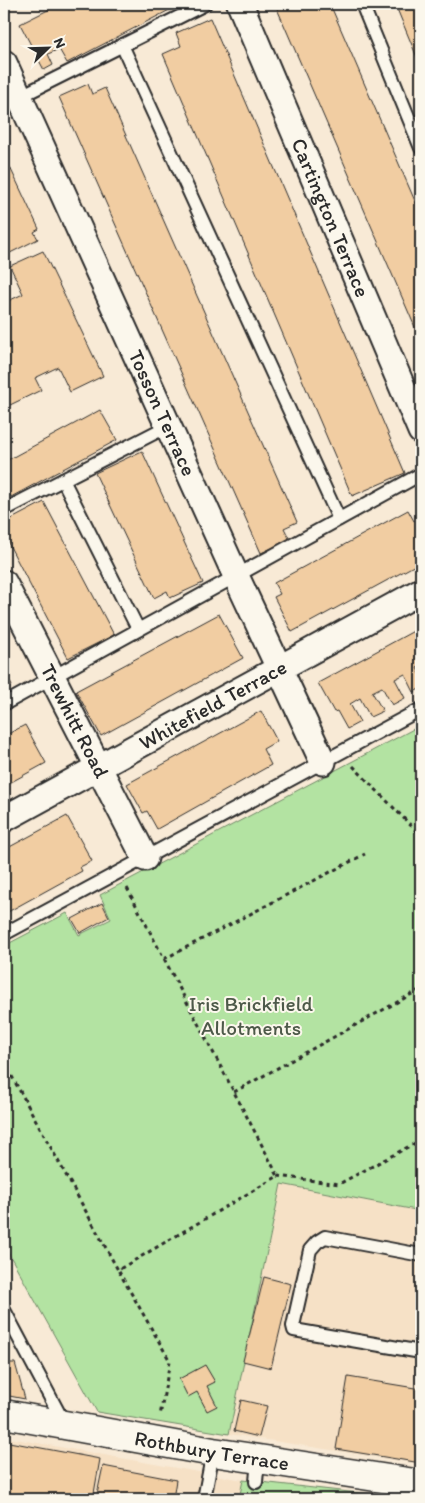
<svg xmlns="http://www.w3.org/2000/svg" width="425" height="1503" viewBox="0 0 425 1503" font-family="Itim,sans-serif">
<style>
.built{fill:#f6e1c6}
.green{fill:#b3e3a2;stroke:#6f8766}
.building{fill:#f1cda2;stroke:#2b2b2b}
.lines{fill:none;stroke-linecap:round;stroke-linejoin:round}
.service-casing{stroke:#2b2b2b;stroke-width:16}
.minor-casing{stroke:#2b2b2b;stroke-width:29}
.tertiary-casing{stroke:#2b2b2b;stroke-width:31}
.path{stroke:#2b2b2b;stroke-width:3;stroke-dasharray:4 4;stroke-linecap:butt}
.service{stroke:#fbf7ec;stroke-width:12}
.minor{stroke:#fbf7ec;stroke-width:25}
.tertiary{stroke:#fbf7ec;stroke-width:28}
.labels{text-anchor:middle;stroke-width:4;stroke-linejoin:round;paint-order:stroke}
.street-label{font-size:21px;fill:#2b2b2b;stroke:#fbf7ec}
.park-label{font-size:21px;fill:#4d5949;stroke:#fbf7ec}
</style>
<rect width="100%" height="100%" fill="#f8ead6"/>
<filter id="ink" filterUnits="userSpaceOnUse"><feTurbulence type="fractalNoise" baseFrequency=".02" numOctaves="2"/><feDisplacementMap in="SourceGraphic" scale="10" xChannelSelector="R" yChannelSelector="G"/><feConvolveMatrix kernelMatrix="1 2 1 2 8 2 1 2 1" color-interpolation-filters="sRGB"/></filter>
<g filter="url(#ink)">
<!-- built -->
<g class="built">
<polygon points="281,1184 421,1211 421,1464 229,1434"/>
<polygon points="4,1437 243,1480 411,1499 4,1499"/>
</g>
<!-- green -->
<g class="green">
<polygon points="421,725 421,1211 281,1184 229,1434 97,1412 4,1245 4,946 67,913 79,935 111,919 100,895"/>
<polygon points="243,1480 411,1499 239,1499"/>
</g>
<!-- building -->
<g class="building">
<polygon points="60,4 181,4 67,63 59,49 48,54 53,65 44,70 20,24"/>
<polygon points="275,4 330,4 421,215 421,341"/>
<polygon points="395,4 421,4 421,67"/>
<polygon points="210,18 405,473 352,496 163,54 181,46 176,33"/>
<polygon points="88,84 92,94 105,88 297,522 284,528 290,540 261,553 59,97"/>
<polygon points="7,161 39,229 34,232 38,239 10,253 6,244 4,245 4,163"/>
<polygon points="43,251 103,376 70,392 58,367 35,378 41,390 10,405 4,393 4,303 23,294 10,266"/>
<polygon points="100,410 117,440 11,497 4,483 4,462"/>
<polygon points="142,451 203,583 170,598 167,591 154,598 95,473"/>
<polygon points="44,502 114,635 68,658 4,535 4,523"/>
<polygon points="408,510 414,521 421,517 421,562 292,632 274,597 280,594 274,583"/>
<polygon points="219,614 243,658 101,736 76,691"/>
<polygon points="421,627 421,665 417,668 421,676 421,688 414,692 405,674 395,679 405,698 392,705 382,687 372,692 383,711 370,717 360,698 350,704 360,722 347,729 337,711 334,712 318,683"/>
<polygon points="4,669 12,686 4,690"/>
<polygon points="261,711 277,741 263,749 271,765 157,829 147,811 143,813 127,784"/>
<polygon points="25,725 46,763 4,786 4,736"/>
<polygon points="67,816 92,861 80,867 82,871 4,914 4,850"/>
<polygon points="102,903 109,917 80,933 72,919"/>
<polygon points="264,1277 291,1284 271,1368 243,1361"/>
<polygon points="4,1322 12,1336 4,1341"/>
<polygon points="4,1363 15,1363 25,1399 4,1395"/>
<polygon points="205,1365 215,1382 207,1386 217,1406 207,1411 197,1392 188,1397 179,1379"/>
<polygon points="348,1377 421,1389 421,1463 336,1449"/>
<polygon points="241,1400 267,1406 259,1437 234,1431"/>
<polygon points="9,1442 100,1459 93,1499 16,1499 17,1497 4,1494 4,1472"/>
<polygon points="103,1466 176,1480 173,1499 96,1499"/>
</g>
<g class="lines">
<defs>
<g id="service">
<polyline points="362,4 421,148"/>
<polyline points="122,45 339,519"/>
<polyline points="19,97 205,4"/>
<polyline points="63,480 138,629"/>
<polyline points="4,510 168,426"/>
<polyline points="4,704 421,474"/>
<polyline points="4,934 421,709"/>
<polyline points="421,1255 325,1237 317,1242 310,1250 293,1326 294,1330 421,1352"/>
<polyline points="4,1310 65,1425"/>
<polyline points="256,1482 258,1459"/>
<polyline points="204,1499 213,1452"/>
</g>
<g id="minor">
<path id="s1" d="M240,4l181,427"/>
<path id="s2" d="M4,63l232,513 87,186"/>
<path id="s3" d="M4,583l141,275"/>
<path id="s4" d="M4,819l417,-228"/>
</g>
<g id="tertiary">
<path id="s5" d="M4,1414l209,38 208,32"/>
</g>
</defs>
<!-- service casing -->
<use href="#service" class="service-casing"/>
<!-- minor casing -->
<use href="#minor" class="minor-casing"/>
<!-- tertiary casing -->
<use href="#tertiary" class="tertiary-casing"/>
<!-- path -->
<g class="path">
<polyline points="353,766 421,836"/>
<polyline points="127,888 278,1176 118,1270 170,1361 160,1416"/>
<polyline points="164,959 365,854"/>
<polyline points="4,1062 118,1270"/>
<polyline points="234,1092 421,989"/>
<polyline points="278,1176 339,1184 421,1140"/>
</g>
<!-- service -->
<use href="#service" class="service"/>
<!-- minor -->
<use href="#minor" class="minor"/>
<!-- tertiary -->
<use href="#tertiary" class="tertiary"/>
</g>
</g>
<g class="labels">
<!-- street labels -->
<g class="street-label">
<text dy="7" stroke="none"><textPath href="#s1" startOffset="232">Cartington Terrace</textPath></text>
<text dy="7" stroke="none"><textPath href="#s2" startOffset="384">Tosson Terrace</textPath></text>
<text dy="7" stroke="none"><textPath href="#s4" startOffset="238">Whitefield Terrace</textPath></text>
<text dy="7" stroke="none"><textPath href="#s3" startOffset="155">Trewhitt Road</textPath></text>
<text dy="7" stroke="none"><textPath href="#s5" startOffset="211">Rothbury Terrace</textPath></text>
</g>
<!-- park labels -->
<g class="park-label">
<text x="251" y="1011">Iris Brickfield<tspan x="251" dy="24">Allotments</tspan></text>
</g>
</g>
<!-- margin -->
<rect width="425" height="1503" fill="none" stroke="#fbf7ec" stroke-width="20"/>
<rect x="10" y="10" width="405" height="1483" fill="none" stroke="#2b2b2b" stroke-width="2" filter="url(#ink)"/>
<!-- north arrow -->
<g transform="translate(48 48) rotate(67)" stroke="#fbf7ec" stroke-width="4" paint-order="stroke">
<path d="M0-4L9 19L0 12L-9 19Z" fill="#2b2b2b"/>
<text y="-8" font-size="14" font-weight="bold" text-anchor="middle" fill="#2b2b2b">N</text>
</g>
</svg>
